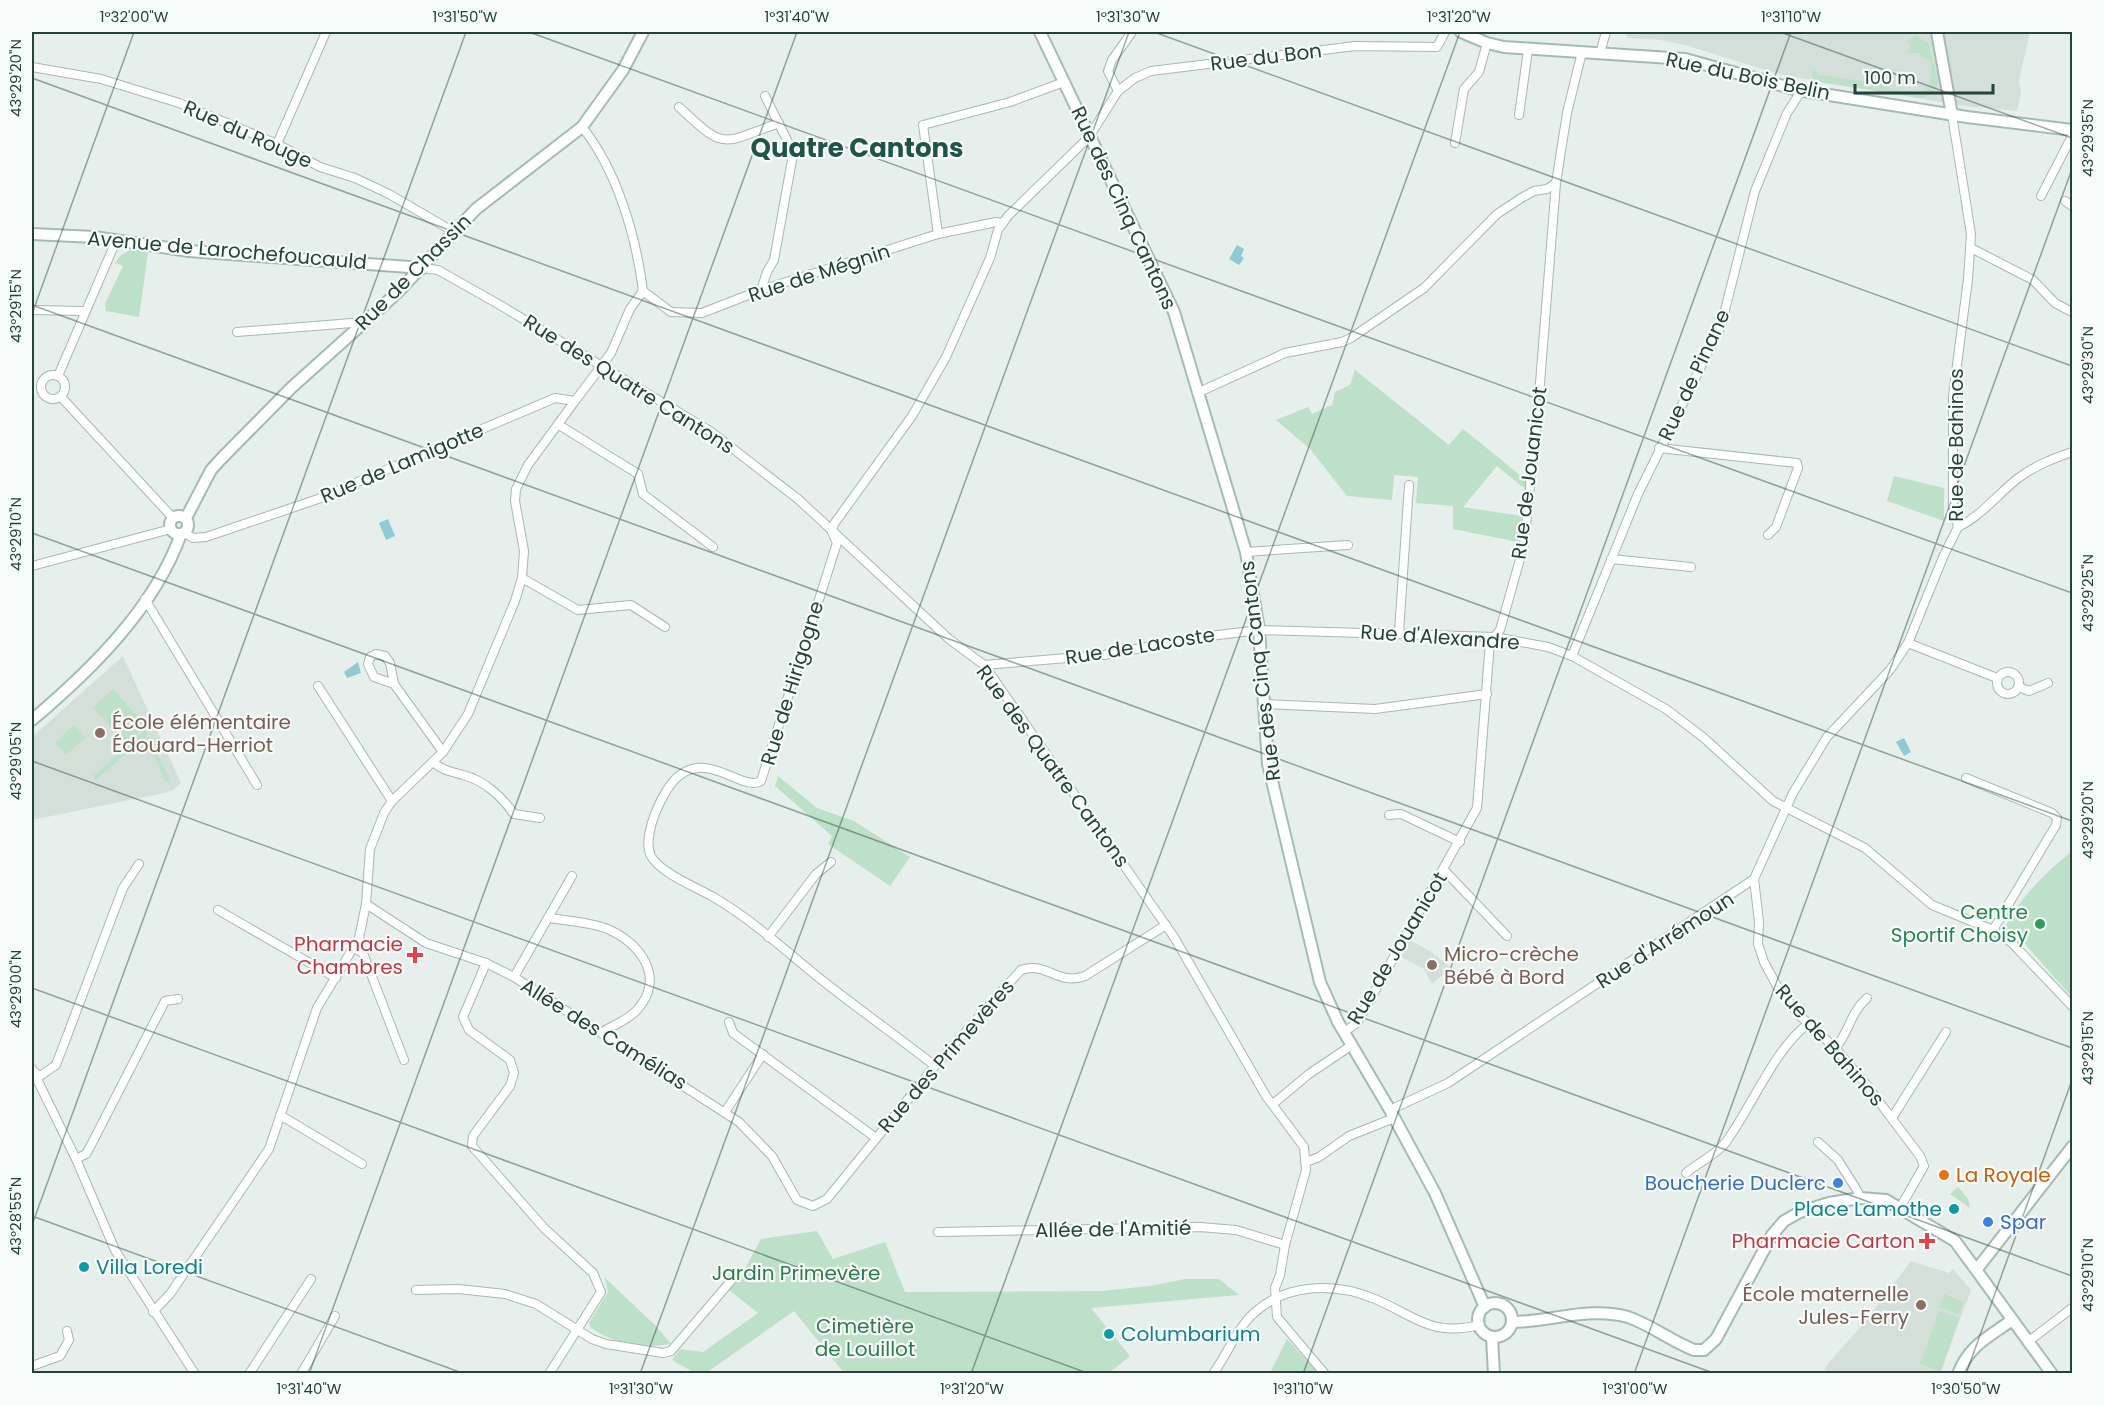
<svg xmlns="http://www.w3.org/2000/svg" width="2104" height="1405" viewBox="0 0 2104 1405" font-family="Poppins,sans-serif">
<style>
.built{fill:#d4dfda}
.green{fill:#bfe0c8}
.water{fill:#8ec9d4}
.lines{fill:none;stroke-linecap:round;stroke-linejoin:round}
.street-casing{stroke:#a8b8b2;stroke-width:10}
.secondary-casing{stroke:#a4bbb3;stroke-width:14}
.street{stroke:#fff;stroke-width:8}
.secondary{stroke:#fff;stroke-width:10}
.ticks{fill:none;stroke:#24423a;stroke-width:1.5;stroke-opacity:0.45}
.education-dot{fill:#8d6e63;stroke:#f7fbf9;stroke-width:2}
.leisure-dot{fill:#2e9e5b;stroke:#f7fbf9;stroke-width:2}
.health-dot{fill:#e0444e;stroke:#f7fbf9;stroke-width:2}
.food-dot{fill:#e8710a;stroke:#f7fbf9;stroke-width:2}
.shop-dot{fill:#3f7fe0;stroke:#f7fbf9;stroke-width:2}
.culture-dot{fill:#0f9aa8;stroke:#f7fbf9;stroke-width:2}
.labels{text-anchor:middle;stroke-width:4.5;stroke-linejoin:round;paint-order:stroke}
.street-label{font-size:20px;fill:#24423a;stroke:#f7fbf9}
.education-label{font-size:20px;fill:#785e54;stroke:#f7fbf9;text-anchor:start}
.leisure-label{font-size:20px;fill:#27864d;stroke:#f7fbf9;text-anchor:end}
.health-label{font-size:20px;fill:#be3a42;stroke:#f7fbf9;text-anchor:end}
.food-label{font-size:20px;fill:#c56008;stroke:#f7fbf9;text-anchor:start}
.shop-label{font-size:20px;fill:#366cbe;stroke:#f7fbf9;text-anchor:end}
.culture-label{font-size:20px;fill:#0d838f;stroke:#f7fbf9;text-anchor:start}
.park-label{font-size:20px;fill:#2d7a4b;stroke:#f7fbf9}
.district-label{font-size:26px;font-weight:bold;fill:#1f5548;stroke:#f7fbf9}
.neatline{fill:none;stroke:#24423a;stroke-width:2}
.ticks-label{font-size:15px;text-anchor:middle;fill:#24423a}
</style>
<rect width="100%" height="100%" fill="#e6efeb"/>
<!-- built -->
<g class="built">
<polygon points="1623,32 2030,32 2019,80 2021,94 2017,111 1964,106 1782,75 1685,45 1660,40 1629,38"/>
<polygon points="123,656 181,783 173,790 164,793 32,820 32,737"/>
<polygon points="1410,940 1433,953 1451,968 1432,984 1424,969 1401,957"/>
<polygon points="1911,1261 1949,1273 1953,1269 1971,1290 1940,1373 1823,1374 1826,1366 1863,1324"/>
</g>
<!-- green -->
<g class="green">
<polygon points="1915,35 1928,43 1938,79 1936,89 1928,88 1932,69 1930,61 1920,56 1920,53 1907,53 1911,44 1908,44 1908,40"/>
<polygon points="1812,71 1817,71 1817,75 1871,82 1879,83 1879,79 1891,89 1919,93 1927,89 1936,90 1923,98 1824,83 1812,77"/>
<polygon points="132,249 148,253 139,317 106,311 105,304 123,266 115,263 120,256"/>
<polygon points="1355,370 1449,445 1463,429 1526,480 1525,489 1497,466 1463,507 1522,516 1518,542 1453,529 1453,506 1416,503 1418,477 1394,475 1392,500 1347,496 1310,449 1276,420 1308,407 1312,414 1332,405 1335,392 1350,385"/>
<polygon points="1894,476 1944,488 1944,521 1887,501"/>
<polygon points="113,689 146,726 125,744 93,707"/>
<polygon points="74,725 86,738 66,755 55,742"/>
<polygon points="145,730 149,734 96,780 93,776"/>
<polygon points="149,737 170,780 165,782 147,739"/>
<polygon points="778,776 817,808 854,821 910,857 890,886 828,844 832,836 775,786"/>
<path d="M2072,851v144l-1,1 -46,-52 -21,-14c14,-31 41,-57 68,-79z"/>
<polygon points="1958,1187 1968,1199 1970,1208 1950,1194"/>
<polygon points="817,1231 833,1259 885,1242 905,1292 1101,1291 1150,1286 1185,1279 1219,1279 1239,1295 1091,1308 1130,1356 1109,1373 844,1373 794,1311 706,1373 695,1373 672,1360 680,1349 703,1352 758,1313 729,1290 742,1274 761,1239"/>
<path d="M605,1278l51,48 15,18c-25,5 -59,-1 -80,-16l-2,-5 19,-31z"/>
<polygon points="1944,1294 1964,1302 1959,1314 1939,1307"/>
<polygon points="1939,1311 1959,1318 1941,1372 1920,1364"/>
<polygon points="1287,1339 1318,1373 1270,1373"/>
</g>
<!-- water -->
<g class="water">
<polygon points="1237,245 1244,249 1241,256 1244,258 1239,265 1229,259"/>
<polygon points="388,519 395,536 386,540 379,523"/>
<polygon points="358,662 361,673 347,678 344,672"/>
<polygon points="1904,738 1911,752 1904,756 1896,742"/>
</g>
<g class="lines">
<defs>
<g id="street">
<polyline points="1600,53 1606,32"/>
<polyline points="32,67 101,79 179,103 277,144 320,167 355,178 389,194 454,232"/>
<polyline points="1118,91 1135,78 1151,71 1355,46 1437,47 1445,32"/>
<path d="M679,107c47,44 41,37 100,16"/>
<polyline points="1519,115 1528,50"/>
<polyline points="1455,143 1464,89 1479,72 1487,43"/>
<polyline points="277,144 326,32"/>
<polyline points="2041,196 2072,136"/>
<polyline points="2065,201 2072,206"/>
<polyline points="938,234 923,125 1010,102 1064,82"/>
<polyline points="1971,248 2033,280 2055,303 2072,312"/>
<polyline points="423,268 438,270 500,305 710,431 798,499 949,639 984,665 1174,937 1266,1096 1304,1147 1306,1170 1285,1245 1280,1275 1275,1288 1277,1317 1325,1374"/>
<polyline points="761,290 767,272 774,260 792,160 789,144 765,96"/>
<polyline points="643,291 671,312 702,313 761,290 938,234 996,222 1003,223"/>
<polyline points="32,310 84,311"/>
<polyline points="237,332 352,323 361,326"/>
<circle cx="53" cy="387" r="12"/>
<polyline points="58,376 116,241"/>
<polyline points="1197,393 1285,353 1342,342 1351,338 1424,288 1497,214 1523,197 1534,191 1547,189 1556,183"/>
<polyline points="61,397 173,518"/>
<polyline points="559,425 638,474 643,494 713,547"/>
<polyline points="1659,448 1797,463 1798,468 1776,527 1768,535"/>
<path d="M1958,527c23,-11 39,-32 59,-48 17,-13 35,-20 55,-27"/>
<path d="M185,533l8,5 13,-1 112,-38 237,-101 20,3 36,-48 19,-44 13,-18c-7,-55 -26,-121 -61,-164"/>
<polyline points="1246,552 1348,545"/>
<polyline points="1611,559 1691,567"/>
<polyline points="32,566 171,529"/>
<polyline points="522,578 578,610 631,605 665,627"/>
<polyline points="145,599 257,785"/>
<polyline points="1399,632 1409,485"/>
<polyline points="1908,643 1997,678"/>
<polyline points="1572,656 1638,494 1721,326 1755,191 1787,113 1802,90"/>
<polyline points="984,665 1104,655 1194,638 1259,630 1495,637 1548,647 1572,656 1666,709 1704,738 1773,801 1865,848 1932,905 1993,930 2011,942 2072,1006"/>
<circle cx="2008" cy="683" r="11"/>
<polyline points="394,684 374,677 368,664 370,657 376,654 385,656 390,663 394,684 443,752"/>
<polyline points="318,686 392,801"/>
<polyline points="2019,687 2029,691 2048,683"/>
<polyline points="1264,704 1375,709 1487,694"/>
<path d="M433,762c10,9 17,9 30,13 21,5 39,22 51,39l26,4"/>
<polyline points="1966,778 2052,813 2057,818 2056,825 1993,930"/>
<polyline points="1389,815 1401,814 1460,842"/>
<polyline points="1444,870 1507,936"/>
<path d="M366,904l60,39 60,20 28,14 225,145 33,34 25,44 16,6 14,-7 108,-133 86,-96c26,-9 36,16 64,6l81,-51"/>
<polyline points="218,910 336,978"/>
<path d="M550,918c18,3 37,4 55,10 34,13 62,49 32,82 -9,10 -23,15 -35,22"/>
<polyline points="768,937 816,874 831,862"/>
<polyline points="355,948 363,953 404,1060"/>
<polyline points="486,963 463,1017 469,1030 510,1060 514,1073 510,1086 473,1136 472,1146 544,1228 593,1273 601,1292 549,1374"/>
<polyline points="514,977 572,876"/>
<polyline points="729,1022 733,1033 876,1138"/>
<polyline points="1344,1032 1357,1023 1477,808 1490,642 1500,630 1524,545 1538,408 1556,183 1567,113 1582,52"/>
<path d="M1835,1048c15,-16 14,-34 32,-50"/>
<path d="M935,1066c-37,-29 -75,-56 -112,-85 -35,-28 -69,-60 -108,-83 -17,-10 -55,-25 -64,-42 -10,-19 12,-69 29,-81 30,-23 63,17 81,6l76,-238 -5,-11 2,-8 78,-108 34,-59 44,-99 8,-28 10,-14 81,-79 29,-46 -10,-20 4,-11 20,-28"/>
<polyline points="32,1069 76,1159 115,1250 195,1374"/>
<polyline points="33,1071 40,1076 56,1065 123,888 139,864"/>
<polyline points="1273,1104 1309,1074 1352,1045"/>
<polyline points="1390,1110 1448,1083 1754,879"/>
<polyline points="725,1112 763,1054"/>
<polyline points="280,1115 362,1164"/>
<polyline points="1892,1118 1946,1032"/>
<polyline points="1818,1142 1838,1160 1858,1192"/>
<polyline points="76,1159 86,1154 90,1147 165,1001 178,999"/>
<polyline points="1306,1162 1319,1157 1349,1136 1394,1118"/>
<path d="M1686,1173c12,-10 31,-19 40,-31 25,-34 49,-94 82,-118"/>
<polyline points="1900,1208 1924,1166 1920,1156 1865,1083 1835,1048 1799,1015 1777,986 1764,962 1758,944 1759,922 1754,879 1793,793 1827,737 1890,670 1908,643 1944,555 1958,527 1953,506 1953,396 1968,279 1971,234 1952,115"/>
<polyline points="938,1232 1200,1227 1236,1230 1285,1245"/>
<polyline points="416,1290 458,1289 505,1294 536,1304 592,1339 606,1344 663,1353 671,1351 736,1275"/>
<polyline points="153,1312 170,1294 269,1149 317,1008 359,938 366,904 370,849 384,813 392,801 443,752 468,714 515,601 522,578 524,551 515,501 516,489 528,465 575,401"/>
<polyline points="2029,1341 2072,1308"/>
<polyline points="32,1366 60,1356 69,1340 67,1331"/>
<polyline points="249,1374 311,1279"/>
<polyline points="301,1374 335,1316"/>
<path d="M1213,1374c14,-19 24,-46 41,-61 33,-30 82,-31 121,-14 40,17 56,38 104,26"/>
</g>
<g id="secondary">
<polyline points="1040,32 1174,312 1246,552 1259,630 1268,764 1320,982 1338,1022 1390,1110 1435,1193 1485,1307"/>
<polyline points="1461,32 1487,43 1504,47 1685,59 1798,90 1967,117 2072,130"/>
<polyline points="1937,32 1952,115"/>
<polyline points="32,234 94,237 189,251 423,268"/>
<circle cx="179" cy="525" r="9"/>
<polyline points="186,518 211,470 221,459 291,388 398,292 476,209 582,127 623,70 643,32"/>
<path d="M32,720c59,-50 122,-111 149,-186"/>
<polyline points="1977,1269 2072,1147"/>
<circle cx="1495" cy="1320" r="17"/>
<path d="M1512,1322c38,0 78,-16 116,-5 23,8 43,24 66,33h10l12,-11 56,-104 12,-14 16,-9 29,-9 31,-5 26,2 69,41 97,133"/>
<polyline points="1492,1337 1494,1374"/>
<path d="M1958,1374c11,-29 31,-37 54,-54"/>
</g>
</defs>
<!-- street casing -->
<use href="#street" class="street-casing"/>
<!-- secondary casing -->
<use href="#secondary" class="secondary-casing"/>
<!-- street -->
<use href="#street" class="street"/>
<!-- secondary -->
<use href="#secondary" class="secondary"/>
</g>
<!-- ticks -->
<path class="ticks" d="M529,32l1543,561M1154,32l918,334M1780,32l292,106M32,78l2040,743M32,305l2040,743M32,314l102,-282M32,533l2040,743M32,761l1684,613M32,988l1058,386M32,1216l433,158M32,1225l434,-1193M309,1374l488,-1342M640,1374l489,-1342M971,1374l489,-1342M1303,1374l488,-1342M1634,1374l438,-1205M1966,1374l106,-294"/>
<!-- markers -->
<g class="education-dot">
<circle cx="100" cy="733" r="6"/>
<circle cx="1432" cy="965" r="6"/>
<circle cx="1921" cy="1305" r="6"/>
</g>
<circle class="leisure-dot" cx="2040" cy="924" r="6"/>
<g class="health-dot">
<path d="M412 946h6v6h6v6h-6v6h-6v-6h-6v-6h6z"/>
<path d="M1924 1232h6v6h6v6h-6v6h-6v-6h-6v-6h6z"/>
</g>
<circle class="food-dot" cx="1944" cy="1175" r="6"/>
<g class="shop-dot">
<circle cx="1838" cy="1183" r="6"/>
<circle cx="1988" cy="1222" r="6"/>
</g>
<g class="culture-dot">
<circle cx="1954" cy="1209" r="6"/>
<circle cx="84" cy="1267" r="6"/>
<circle cx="1109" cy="1334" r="6"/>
</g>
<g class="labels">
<!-- street labels -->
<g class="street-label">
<text transform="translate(1266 57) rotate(-7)" y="7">Rue du Bon</text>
<text transform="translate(1748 76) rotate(12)" y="7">Rue du Bois Belin</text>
<text transform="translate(248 134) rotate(24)" y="7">Rue du Rouge</text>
<text transform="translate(1124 208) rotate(65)" y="7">Rue des Cinq Cantons</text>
<text transform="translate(227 250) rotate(5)" y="7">Avenue de Larochefoucauld</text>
<text transform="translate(413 272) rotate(-45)" y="7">Rue de Chassin</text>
<text transform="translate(819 273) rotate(-18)" y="7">Rue de Mégnin</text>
<text transform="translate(1694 375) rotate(-65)" y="7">Rue de Pinane</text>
<text transform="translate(629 384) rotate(32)" y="7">Rue des Quatre Cantons</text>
<text transform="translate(1956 445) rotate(-90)" y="7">Rue de Bahinos</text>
<text transform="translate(402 463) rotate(-23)" y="7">Rue de Lamigotte</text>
<text transform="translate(1529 473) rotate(-83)" y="7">Rue de Jouanicot</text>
<text transform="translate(1440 637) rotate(4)" y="7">Rue d'Alexandre</text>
<text transform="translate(1140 646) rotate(-9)" y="7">Rue de Lacoste</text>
<text transform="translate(1260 671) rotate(-97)" y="7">Rue des Cinq Cantons</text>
<text transform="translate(792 683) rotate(-73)" y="7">Rue de Hirigogne</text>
<text transform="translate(1053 766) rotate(54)" y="7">Rue des Quatre Cantons</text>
<text transform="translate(1665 940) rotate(-33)" y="7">Rue d'Arrémoun</text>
<text transform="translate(1397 948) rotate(-59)" y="7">Rue de Jouanicot</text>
<text transform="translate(604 1034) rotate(32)" y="7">Allée des Camélias</text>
<text transform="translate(1830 1045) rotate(49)" y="7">Rue de Bahinos</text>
<text transform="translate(946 1056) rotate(-49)" y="7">Rue des Primevères</text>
<text transform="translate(1113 1229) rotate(-1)" y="7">Allée de l'Amitié</text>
</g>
<!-- education labels -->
<g class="education-label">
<text x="112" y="729">École élémentaire<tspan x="112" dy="23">Édouard-Herriot</tspan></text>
<text x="1444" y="961">Micro-crèche<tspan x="1444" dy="23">Bébé à Bord</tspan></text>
<text x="1909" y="1301" text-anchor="end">École maternelle<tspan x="1909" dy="23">Jules-Ferry</tspan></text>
</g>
<!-- leisure labels -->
<g class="leisure-label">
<text x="2028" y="919">Centre<tspan x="2028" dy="23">Sportif Choisy</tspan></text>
</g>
<!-- health labels -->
<g class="health-label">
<text x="403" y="951">Pharmacie<tspan x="403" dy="23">Chambres</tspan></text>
<text x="1915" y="1248">Pharmacie Carton</text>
</g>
<!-- food labels -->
<g class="food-label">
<text x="1956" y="1182">La Royale</text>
</g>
<!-- shop labels -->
<g class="shop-label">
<text x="1826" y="1190">Boucherie Duclerc</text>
<text x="2000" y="1229" text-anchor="start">Spar</text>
</g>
<!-- culture labels -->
<g class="culture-label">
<text x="1942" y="1216" text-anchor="end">Place Lamothe</text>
<text x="96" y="1274">Villa Loredi</text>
<text x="1121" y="1341">Columbarium</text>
</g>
<!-- park labels -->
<g class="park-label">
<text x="796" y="1280">Jardin Primevère</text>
<text x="865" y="1333">Cimetière<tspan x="865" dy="23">de Louillot</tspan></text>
</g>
<!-- district labels -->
<g class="district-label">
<text x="857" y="157">Quatre Cantons</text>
</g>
</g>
<!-- border -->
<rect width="2104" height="1405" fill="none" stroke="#f7fbf9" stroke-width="66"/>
<!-- scale -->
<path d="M1855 84v9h138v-9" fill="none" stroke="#24423a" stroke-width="3"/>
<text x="1864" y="84" font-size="18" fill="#24423a" stroke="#f7fbf9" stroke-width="4.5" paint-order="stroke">100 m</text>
<rect x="33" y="33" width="2038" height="1339" class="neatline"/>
<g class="ticks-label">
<text x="134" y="22">1°32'00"W</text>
<text x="465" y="22">1°31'50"W</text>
<text x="797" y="22">1°31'40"W</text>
<text x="1128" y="22">1°31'30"W</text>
<text x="1459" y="22">1°31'20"W</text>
<text x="1791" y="22">1°31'10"W</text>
<text transform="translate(16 78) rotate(-90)" y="5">43°29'20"N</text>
<text transform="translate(2088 138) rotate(-90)" y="5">43°29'35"N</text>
<text transform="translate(16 306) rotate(-90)" y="5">43°29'15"N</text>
<text transform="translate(2088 365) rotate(-90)" y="5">43°29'30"N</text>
<text transform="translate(16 534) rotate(-90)" y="5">43°29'10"N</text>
<text transform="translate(2088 593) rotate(-90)" y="5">43°29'25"N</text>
<text transform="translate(16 761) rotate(-90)" y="5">43°29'05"N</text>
<text transform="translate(2088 820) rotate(-90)" y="5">43°29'20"N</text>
<text transform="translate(16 989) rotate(-90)" y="5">43°29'00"N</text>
<text transform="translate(2088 1048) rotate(-90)" y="5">43°29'15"N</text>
<text transform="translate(16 1216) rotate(-90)" y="5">43°28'55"N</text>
<text transform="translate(2088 1275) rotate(-90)" y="5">43°29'10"N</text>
<text x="309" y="1394">1°31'40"W</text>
<text x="641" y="1394">1°31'30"W</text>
<text x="972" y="1394">1°31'20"W</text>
<text x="1303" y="1394">1°31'10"W</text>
<text x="1635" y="1394">1°31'00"W</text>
<text x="1966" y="1394">1°30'50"W</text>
</g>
</svg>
